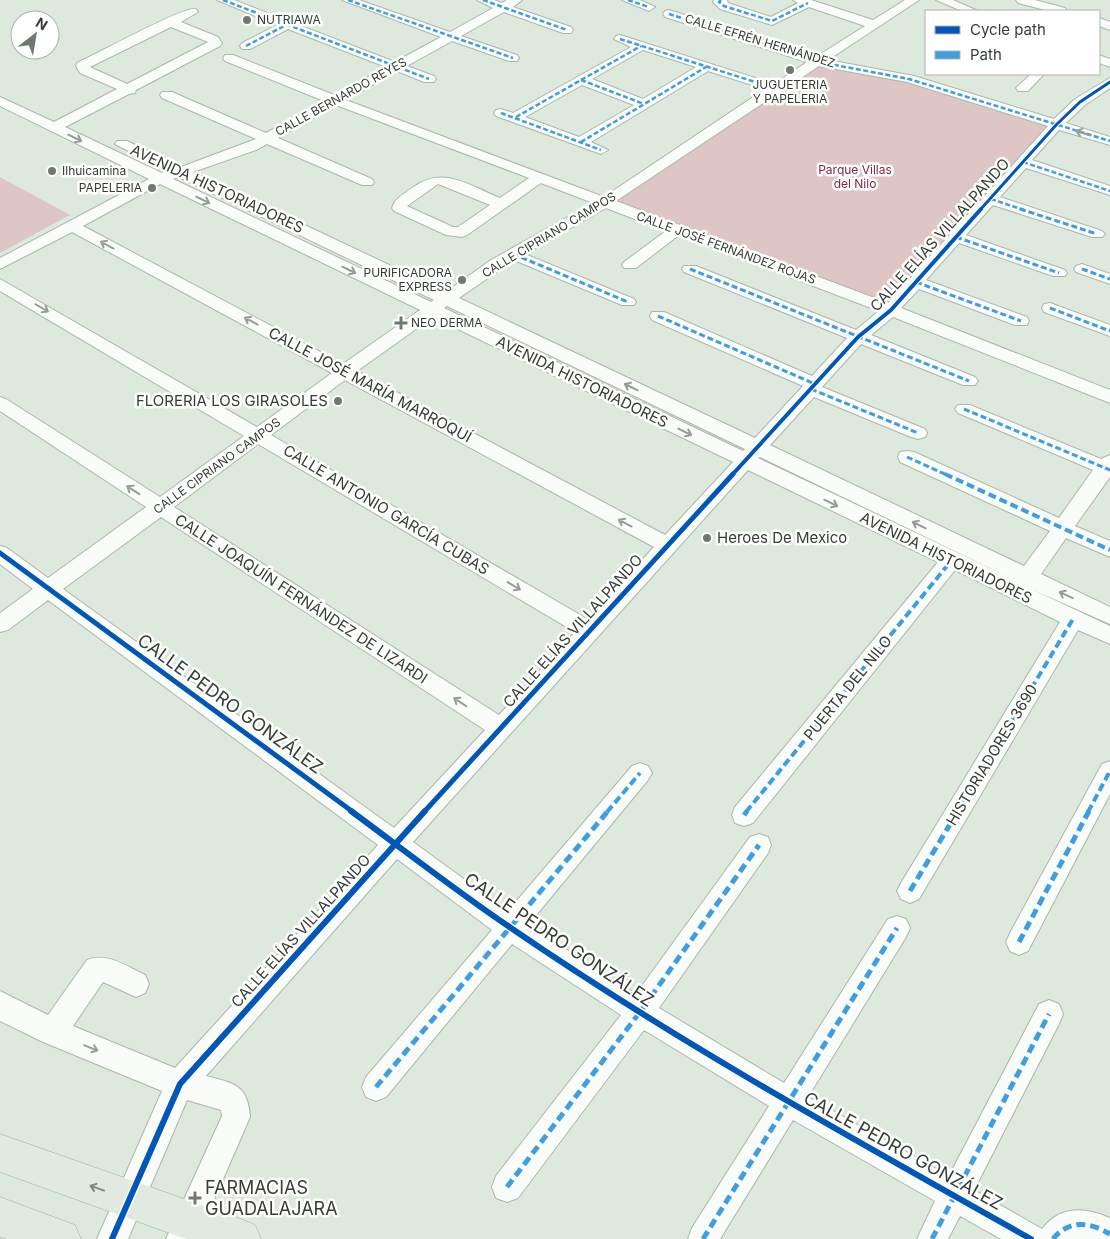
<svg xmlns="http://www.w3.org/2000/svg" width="1110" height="1239" viewBox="0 0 1110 1239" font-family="Inter,sans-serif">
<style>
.green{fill:#dec6c5}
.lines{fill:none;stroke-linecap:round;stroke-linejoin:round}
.minor-casing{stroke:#acb5ac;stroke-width:2}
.major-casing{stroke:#9caf9d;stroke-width:1}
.minor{fill:#fafcfa;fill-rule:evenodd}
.major{fill:#e1e9e0;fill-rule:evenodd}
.quiet-far3{stroke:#3e9ee2;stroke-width:2.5;stroke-dasharray:5 2.5;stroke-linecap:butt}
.quiet-far2{stroke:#3e9ee2;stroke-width:3;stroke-dasharray:6 3;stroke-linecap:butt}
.quiet-far1{stroke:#3e9ee2;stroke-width:4;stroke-dasharray:8 4;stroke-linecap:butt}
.quiet{stroke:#3e9ee2;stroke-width:5;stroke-dasharray:9 5;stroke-linecap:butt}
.cycleway-far3-casing{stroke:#fff;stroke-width:5}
.cycleway-far2-casing{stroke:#fff;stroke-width:6}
.cycleway-far1-casing{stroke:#fff;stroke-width:8}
.cycleway-casing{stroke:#fff;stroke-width:9}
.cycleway-far3{stroke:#0057b8;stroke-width:3}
.cycleway-far2{stroke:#0057b8;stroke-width:4}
.cycleway-far1{stroke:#0057b8;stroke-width:5}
.cycleway{stroke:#0057b8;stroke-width:6}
.oneway{stroke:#989c98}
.oneway2{stroke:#828a82}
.poi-dot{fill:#707970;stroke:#fff;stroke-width:2}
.labels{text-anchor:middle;stroke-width:5;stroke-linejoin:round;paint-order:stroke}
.far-poi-label{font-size:12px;fill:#353d35;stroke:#fff;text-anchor:start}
.far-street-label{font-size:12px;fill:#353d35;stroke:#fff}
.far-park-label{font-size:12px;fill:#81283e;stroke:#fff}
.street-label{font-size:15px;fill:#353d35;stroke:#fff}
.poi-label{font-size:15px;fill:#353d35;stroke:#fff;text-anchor:end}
.near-street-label{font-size:18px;fill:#353d35;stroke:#fff}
.near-poi-label{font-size:18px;fill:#353d35;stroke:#fff;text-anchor:start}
</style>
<rect width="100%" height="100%" fill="#dee9dd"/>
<!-- green -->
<g class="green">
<polygon points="821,64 896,76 1054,125 884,302 613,202"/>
<polygon points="0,177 70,215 0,253"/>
</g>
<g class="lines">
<defs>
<g id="minor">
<path d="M217,0h17l161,62 46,-25 -99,-37h17l91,32 43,-24 -16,-8h17l8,3 5,-3h15l-9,7 58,20 2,3 -2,3h-8l-59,-21 -43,24 56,19 2,3 -2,3h-8l-57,-20 -45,25 27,10 2,3 -2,3h-10l-27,-11 -51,29 258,97 161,-108 -57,-18 -117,71 17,8 -7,4 -105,-38 -2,-3 2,-3 5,-1 12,4 118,-66 -17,-8 2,-3 4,-1 154,49 33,-22 -142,-45 -2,-3 2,-3 4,-1 147,47 49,-31 -56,-19 -37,18 -52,-16 -7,-7 1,-2h13l1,3 43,14 27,-14 -5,-3h18l62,20 32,-20h14l-91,60 86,16 140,43 21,-20 35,-21v10l-25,17 -19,18 44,14v8l-51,-15 -27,30 78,26v9l-84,-27 -26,29 102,34 3,3 -3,3h-10l-99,-32 -27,30 99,35 2,3 -2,3h-12l-94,-33 -33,37 101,37 2,4 -2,4h-12l-96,-36 -18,19 209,82v13l-217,-86 -22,18 104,42 3,4 -3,4h-12l-102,-41 -39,43 103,42 2,4 -2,4 -7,2 -7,-2 -97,-40 -44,48 254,121 26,-35 -150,-69 -2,-5 2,-5 7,-1 7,1 145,66 34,-48 -135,-57 -3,-4 3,-4h12l131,54 9,-4v22l-35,49 35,15v16l-44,-19 -25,36 69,33v17l-79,-35 79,37v18l-32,-14 -159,269 -9,4 -9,-4 -4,-8 4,-8 159,-261 -105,-52 -202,253 -9,3 -9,-3 -3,-8 3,-8 203,-245 -190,-92 -335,372 95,69 124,-145 8,-3 8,3 4,7 -4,7 -120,145 108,69 114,-157 9,-3 9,3 3,8 -3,8 -109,155 125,75 104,-164 9,-3 9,3 4,9 -4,9 -98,160 141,79 90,-172 10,-4 10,4 4,10 -4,10 -85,166 68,39c18,-24 43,-22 68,-11v21h-109l-41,-23 -12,23h-31l18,-38 -142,-81 -73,119h-32l4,-11 77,-122 -125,-76 -126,168 -11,4 -11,-4 -4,-11 4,-11 125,-161 -109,-71 -126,153 -10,4 -10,-4 -4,-10 4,-10 126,-147 -95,-71 -191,217c28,7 42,9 44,41l-53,122h-31l56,-123 -1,-6 -34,-10 -59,139h-31l65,-148 -119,-49 -43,-21v-30l48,24 39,-55c20,-8 39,6 58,15l4,9 -4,9 -9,4 -33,-15 -30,44 102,42 203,-223 -330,-245 -40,30 -8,2v-19l33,-24 -33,-25v-18l7,2 41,30 98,-71 -146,-96v-14l6,2 154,98 84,-61 -244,-145v-12l257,148 75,-54 -260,-141 -72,37v-11l149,-79 -149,-73v-9l54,25 63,-33 -37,-16 -4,-7 1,-3c18,-8 107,-57 119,-54l2,3 -17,10 37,15 4,6 -2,3 -84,44 -1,3 -6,1 -64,33 97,46 5,-2 -52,-27 2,-3h10l54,26 75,-28 -94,-41 -2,-3 2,-3h10l94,41 58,-32 -99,-40 -2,-3 2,-3h8l101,40 52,-28 -98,-38 -38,20h-8l-2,-3 2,-3 35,-18zM171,27l37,15 -81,42 -37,-17zM643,50l53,17 -53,32 -51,-20zM819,66l88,16 141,44 -160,177 -272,-102zM582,85l52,20 -55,32 -54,-20zM336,105l193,73 -29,20c-32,-13 -57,-33 -88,-10 -6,4 -14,9 -18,15l-2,5 2,3 52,24 16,2 5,-2 74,-52 52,20 -102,57 -45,32 -253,-120 63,-22 11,-6 95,41h10l2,-3 -2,-3 -94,-41zM179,177l255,123 -3,2 -258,-123zM160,184l260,126 -77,54 -260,-138zM438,184l52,21 -32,22h-5l-46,-21zM606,208l60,23 -42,31 -2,3 2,3h12l43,-33 200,76 -23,19 -160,-64h-12l-2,3 2,3 163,66 -35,38 -148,-64h-12l-2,4 2,4 151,66 -48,52 -296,-140 55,-38 108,45h12l2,-3 -2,-3 -109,-45zM447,306l298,143 -2,2 -299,-143zM433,317l300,145 -68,73 -308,-164zM345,380l309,167 -67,72 -316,-184zM258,444l317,188 -76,83 -325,-208zM760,457l255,123 -257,-122zM161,517l324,213 -91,98 -331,-239z"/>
<polygon points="622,0 640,0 655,7 649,11"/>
<polygon points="936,0 953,0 978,11 962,11"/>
<polygon points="1016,0 1035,0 1065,8 1067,11 1049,11 1018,3"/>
<polygon points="1099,18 1110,22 1110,30 1099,26"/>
<polygon points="1099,55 1110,59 1110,67 1099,63"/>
<polygon points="1031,74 1044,74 1028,91 1018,91 1016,88"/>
<polygon points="1082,264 1110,274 1110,284 1076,272 1074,269 1076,266"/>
<polygon points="1050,303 1110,325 1110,336 1044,312 1042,308 1044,304"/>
<polygon points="1110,761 1110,794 1028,951 1019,955 1010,951 1006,942 1010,933 1102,764"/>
</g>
<g id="major">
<polygon points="0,1134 241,1219 255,1225 261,1239 186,1239 0,1172"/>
<polygon points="0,1197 75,1225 81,1239 7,1239 0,1237"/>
</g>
</defs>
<!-- minor casing -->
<use href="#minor" class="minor-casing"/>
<!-- major casing -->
<use href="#major" class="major-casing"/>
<!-- minor -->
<use href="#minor" class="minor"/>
<!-- major -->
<use href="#major" class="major"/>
<!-- quiet-far3 -->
<g class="quiet-far3">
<polyline points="223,0 429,79"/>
<polyline points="348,0 513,58"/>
<polyline points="483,0 567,30"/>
<polyline points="628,0 649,7"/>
<polyline points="721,0 719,2 724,6 772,21 808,3"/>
<polyline points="669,14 819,62 909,79 1110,141"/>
<polyline points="620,39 774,88"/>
<polyline points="246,46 286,25"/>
<polyline points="581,80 644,104"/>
<polyline points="501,113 601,150"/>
<polyline points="516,117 641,46"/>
<polyline points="581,142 706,67"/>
<polyline points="1023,162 1110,191"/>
<polyline points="991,199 1024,210"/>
</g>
<!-- quiet-far2 -->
<g class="quiet-far2">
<polyline points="1020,209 1097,234"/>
<polyline points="956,237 1059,273"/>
<polyline points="513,254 628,302"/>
<polyline points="690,269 969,381"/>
<polyline points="1082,269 1110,279"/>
<polyline points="916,282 1021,321"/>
<polyline points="1050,308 1110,331"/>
<polyline points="658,316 815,384"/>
<polyline points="811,389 918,433"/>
<polyline points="964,409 1110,470"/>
<polyline points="907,457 947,475"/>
</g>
<!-- quiet-far1 -->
<g class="quiet-far1">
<polyline points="945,474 1110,550"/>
<polyline points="607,812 640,773"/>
<polyline points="746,812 951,561"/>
<polyline points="957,812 1073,619"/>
<polyline points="1088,812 1110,771"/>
</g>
<!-- quiet -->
<g class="quiet">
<polyline points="744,815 747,811"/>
<polyline points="910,891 958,811"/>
<polyline points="1019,942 1089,811"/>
<polyline points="376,1087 608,811"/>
<polyline points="507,1187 640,1012 759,845"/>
<polyline points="703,1239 897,928"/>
<polyline points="932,1239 1049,1014"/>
<path d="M1053,1239c16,-20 37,-17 57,-5"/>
</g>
<defs>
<polyline id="cycleway-far3" points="980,210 1057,124 1080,102 1110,82"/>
<polyline id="cycleway-far2" points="732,475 858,337 891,310 981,209"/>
<g id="cycleway-far1">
<polyline points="0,553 353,812"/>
<polyline points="424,812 733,474"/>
</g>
<g id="cycleway">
<path d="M351,811c53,39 105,80 160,117 166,114 344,212 520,311"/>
<polyline points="112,1239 180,1084 425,811"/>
</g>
</defs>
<!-- cycleway-far3 casing -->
<use href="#cycleway-far3" class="cycleway-far3-casing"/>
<!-- cycleway-far2 casing -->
<use href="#cycleway-far2" class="cycleway-far2-casing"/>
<!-- cycleway-far1 casing -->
<use href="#cycleway-far1" class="cycleway-far1-casing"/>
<!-- cycleway casing -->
<use href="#cycleway" class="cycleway-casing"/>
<!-- cycleway-far3 -->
<use href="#cycleway-far3" class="cycleway-far3"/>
<!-- cycleway-far2 -->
<use href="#cycleway-far2" class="cycleway-far2"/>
<!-- cycleway-far1 -->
<use href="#cycleway-far1" class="cycleway-far1"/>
<!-- cycleway -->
<use href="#cycleway" class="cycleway"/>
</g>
<!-- one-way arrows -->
<defs><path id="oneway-shaft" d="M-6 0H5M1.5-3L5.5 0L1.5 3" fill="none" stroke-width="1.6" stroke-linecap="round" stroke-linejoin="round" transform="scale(1.25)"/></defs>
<g class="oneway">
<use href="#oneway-shaft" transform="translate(1083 133) rotate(-163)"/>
<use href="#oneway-shaft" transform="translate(75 138) rotate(26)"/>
<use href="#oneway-shaft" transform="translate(203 200) rotate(26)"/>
<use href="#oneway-shaft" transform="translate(107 245) rotate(-152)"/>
<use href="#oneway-shaft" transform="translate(349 270) rotate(26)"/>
<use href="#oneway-shaft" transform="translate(42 308) rotate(30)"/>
<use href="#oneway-shaft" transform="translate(251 321) rotate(-152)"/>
<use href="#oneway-shaft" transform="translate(631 387) rotate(-154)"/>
<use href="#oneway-shaft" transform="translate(685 432) rotate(26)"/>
<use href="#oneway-shaft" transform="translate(133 490) rotate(-147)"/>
<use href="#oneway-shaft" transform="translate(831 503) rotate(26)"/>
<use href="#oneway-shaft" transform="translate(625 523) rotate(-152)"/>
<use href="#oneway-shaft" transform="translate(919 525) rotate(-154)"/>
<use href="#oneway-shaft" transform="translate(514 586) rotate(31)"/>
<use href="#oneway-shaft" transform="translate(1066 595) rotate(-155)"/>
<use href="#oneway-shaft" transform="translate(460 702) rotate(-147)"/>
<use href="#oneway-shaft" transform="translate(91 1048) rotate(22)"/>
</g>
<use class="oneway2" href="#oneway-shaft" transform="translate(97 1188) rotate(-160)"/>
<!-- markers -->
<g class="poi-dot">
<circle cx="247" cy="20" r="5"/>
<circle cx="790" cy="70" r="5"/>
<circle cx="52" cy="171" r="5"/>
<circle cx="152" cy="188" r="5"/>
<circle cx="462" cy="280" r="5"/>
<path d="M398.5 315.5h5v5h5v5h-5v5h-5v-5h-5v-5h5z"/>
<circle cx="338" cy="401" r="5"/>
<circle cx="707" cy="538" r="5"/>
<path d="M192.5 1190.5h5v5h5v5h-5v5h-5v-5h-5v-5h5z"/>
</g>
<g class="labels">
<!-- far-poi labels -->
<g class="far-poi-label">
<text x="257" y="24">NUTRIAWA</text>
<text x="790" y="89" text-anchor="middle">JUGUETERIA<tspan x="790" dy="14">Y PAPELERIA</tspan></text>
<text x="62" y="175">Ilhuicamina</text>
<text x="142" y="192" text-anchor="end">PAPELERIA</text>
<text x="452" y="277" text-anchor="end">PURIFICADORA<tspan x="452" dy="14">EXPRESS</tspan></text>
<text x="411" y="327">NEO DERMA</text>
</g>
<!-- far-street labels -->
<g class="far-street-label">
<text transform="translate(760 41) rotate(17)" y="4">CALLE EFRÉN HERNÁNDEZ</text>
<text transform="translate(341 97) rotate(-29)" y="4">CALLE BERNARDO REYES</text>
<text transform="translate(549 235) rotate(-31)" y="4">CALLE CIPRIANO CAMPOS</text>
<text transform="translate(726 248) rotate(20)" y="4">CALLE JOSÉ FERNÁNDEZ ROJAS</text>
<text transform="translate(217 466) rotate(-36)" y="4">CALLE CIPRIANO CAMPOS</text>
</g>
<!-- far-park labels -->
<g class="far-park-label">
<text x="855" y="174">Parque Villas<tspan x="855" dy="14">del Nilo</tspan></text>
</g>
<!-- street labels -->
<g class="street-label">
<text transform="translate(217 189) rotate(25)" y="5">AVENIDA HISTORIADORES</text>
<text transform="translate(940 235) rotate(-48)" y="5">CALLE ELÍAS VILLALPANDO</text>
<text transform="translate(582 382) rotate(26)" y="5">AVENIDA HISTORIADORES</text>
<text transform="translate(370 385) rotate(28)" y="5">CALLE JOSÉ MARÍA MARROQUÍ</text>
<text transform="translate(386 510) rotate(31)" y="5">CALLE ANTONIO GARCÍA CUBAS</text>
<text transform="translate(946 558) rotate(26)" y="5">AVENIDA HISTORIADORES</text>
<text transform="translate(301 599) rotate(33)" y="5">CALLE JOAQUÍN FERNÁNDEZ DE LIZARDI</text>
<text transform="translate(573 631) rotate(-48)" y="5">CALLE ELÍAS VILLALPANDO</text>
<text transform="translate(848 688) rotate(-51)" y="5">PUERTA DEL NILO</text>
<text transform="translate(992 755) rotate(-59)" y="5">HISTORIADORES 3690</text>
<text transform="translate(301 931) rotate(-48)" y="5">CALLE ELÍAS VILLALPANDO</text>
</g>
<!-- poi labels -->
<g class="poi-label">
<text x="328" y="406">FLORERIA LOS GIRASOLES</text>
<text x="717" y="543" text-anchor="start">Heroes De Mexico</text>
</g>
<!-- near-street labels -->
<g class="near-street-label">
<text transform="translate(230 704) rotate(36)" y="6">CALLE PEDRO GONZÁLEZ</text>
<text transform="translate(559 940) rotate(34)" y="6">CALLE PEDRO GONZÁLEZ</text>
<text transform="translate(903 1151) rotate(29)" y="6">CALLE PEDRO GONZÁLEZ</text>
</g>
<!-- near-poi labels -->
<g class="near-poi-label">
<text x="205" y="1194">FARMACIAS<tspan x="205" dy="21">GUADALAJARA</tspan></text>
</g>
</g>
<!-- legend -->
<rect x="925" y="10" width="175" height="65" fill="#ffffff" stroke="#aeb1ae"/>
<rect x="935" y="26" width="25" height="8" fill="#0057b8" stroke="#aeb1ae"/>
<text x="970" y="35" font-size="15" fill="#353d35">Cycle path</text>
<rect x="935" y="51" width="25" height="8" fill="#3e9ee2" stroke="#aeb1ae"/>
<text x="970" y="60" font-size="15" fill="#353d35">Path</text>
<!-- north arrow -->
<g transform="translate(35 35) rotate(31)"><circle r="24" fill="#ffffff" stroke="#aeb1ae"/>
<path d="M0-4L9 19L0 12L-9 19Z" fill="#707970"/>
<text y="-8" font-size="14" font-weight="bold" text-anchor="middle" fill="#353d35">N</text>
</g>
</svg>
